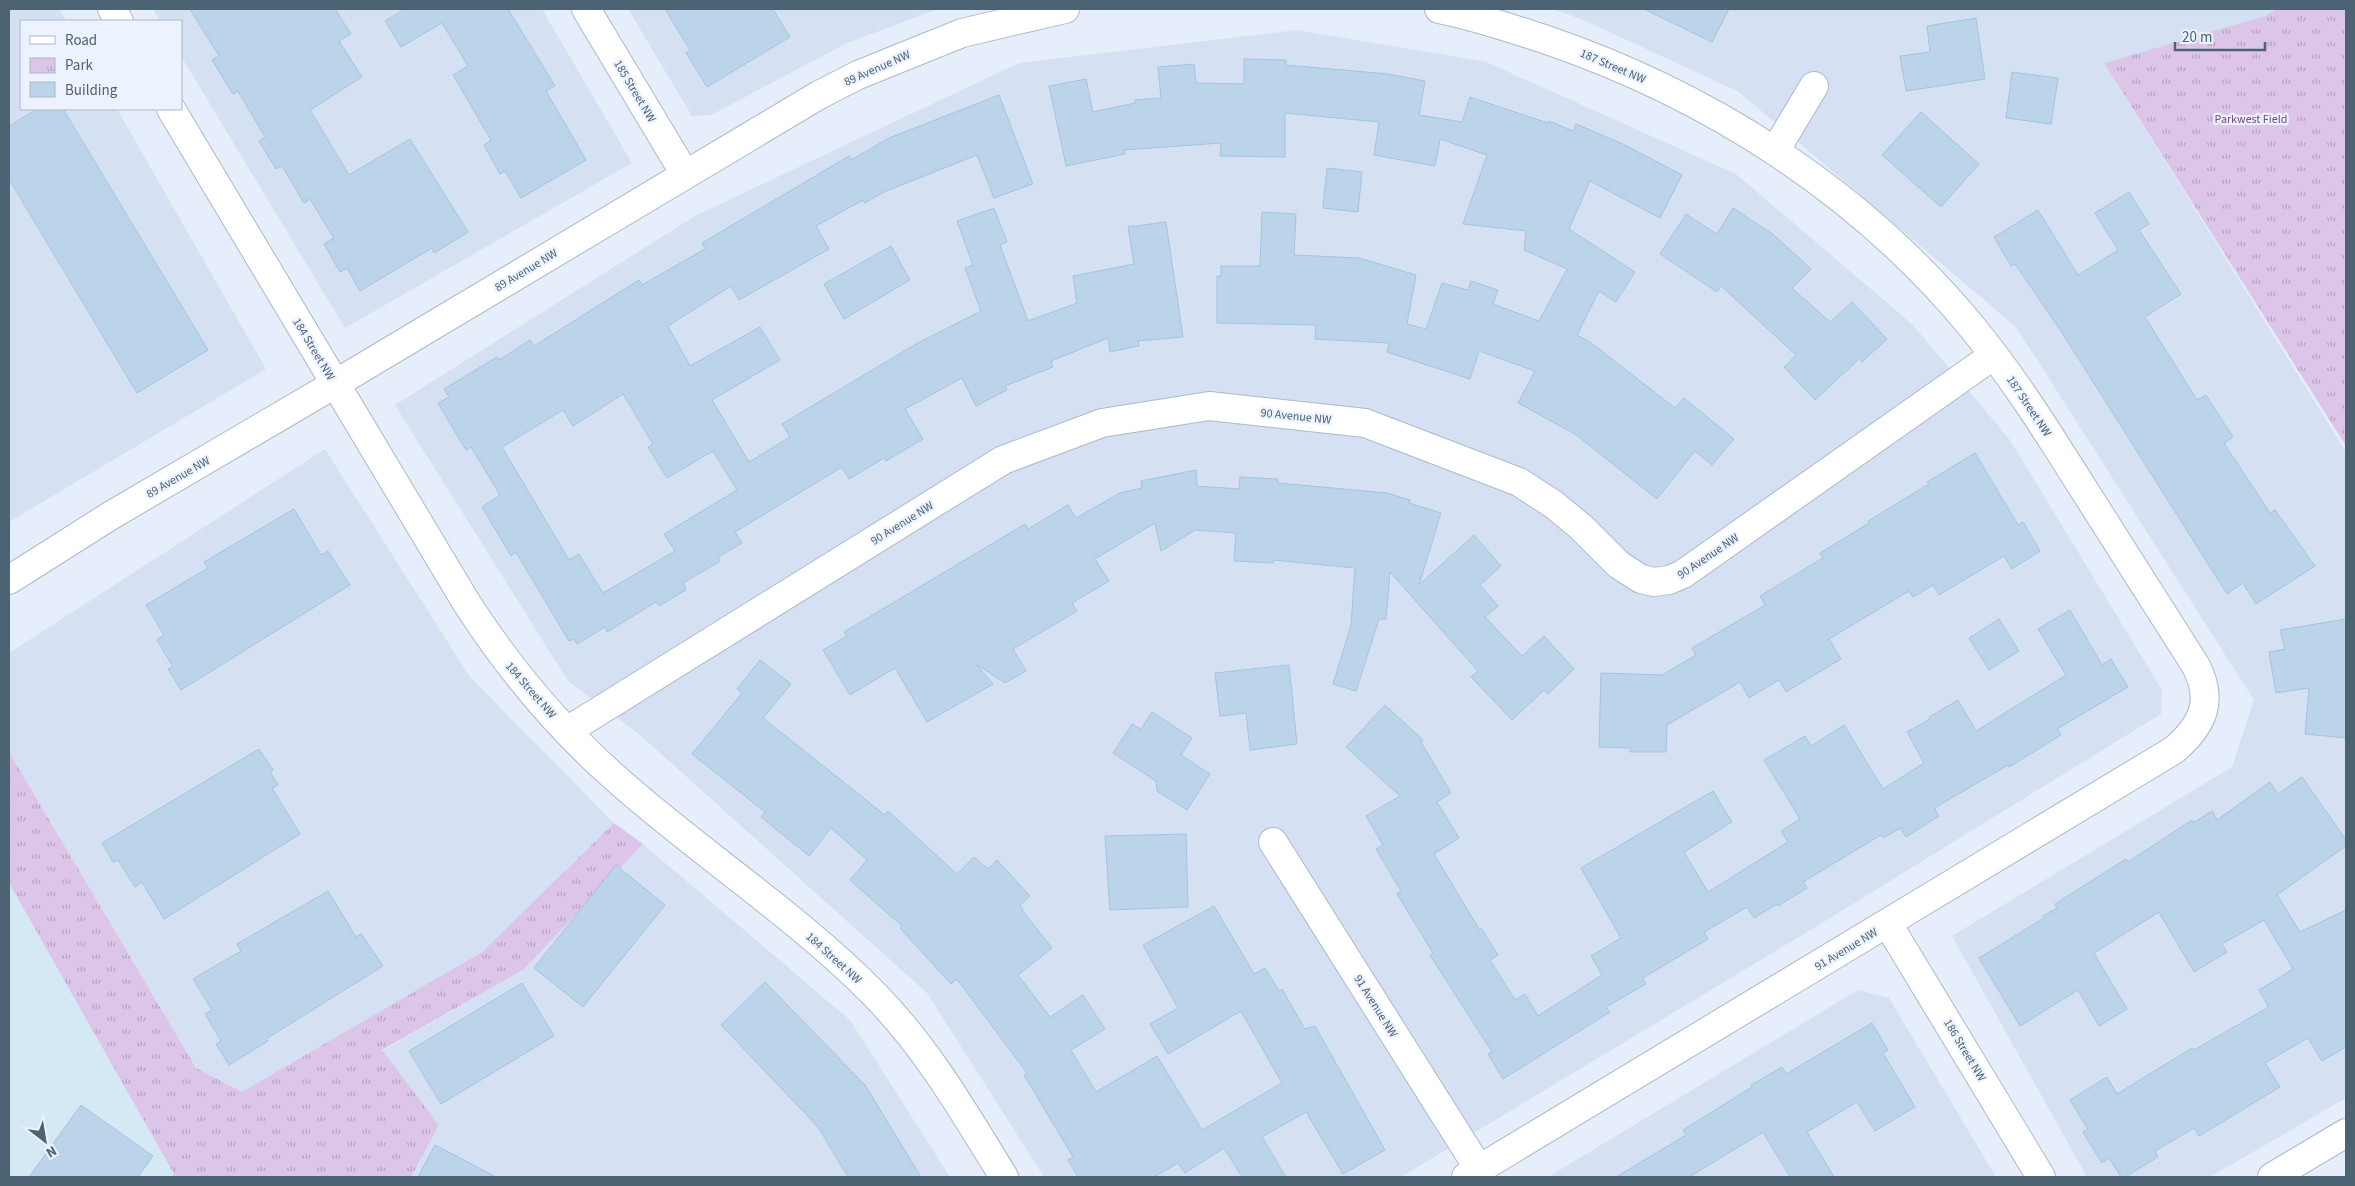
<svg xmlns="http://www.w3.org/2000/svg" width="2355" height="1186" viewBox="0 0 2355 1186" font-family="'Source Sans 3',sans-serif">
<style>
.residential{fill:#d5e1f2}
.commercial{fill:#d5e9f5}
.park{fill:url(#park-tufts)}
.building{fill:#bbd4ea;stroke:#a1c4e0;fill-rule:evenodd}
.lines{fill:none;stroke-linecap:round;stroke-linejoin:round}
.minor-casing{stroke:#aabac9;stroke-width:30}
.minor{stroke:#fff;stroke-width:28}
.labels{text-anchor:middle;stroke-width:4.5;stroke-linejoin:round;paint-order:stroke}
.street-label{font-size:12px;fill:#4c6373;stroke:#ecf2fe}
.park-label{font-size:12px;fill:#764b83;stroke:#ecf2fe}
</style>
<defs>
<pattern id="park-tufts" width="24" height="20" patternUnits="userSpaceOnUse" patternTransform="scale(1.25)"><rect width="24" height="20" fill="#dcc5e8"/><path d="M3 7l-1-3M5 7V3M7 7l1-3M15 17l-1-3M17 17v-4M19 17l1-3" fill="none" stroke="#b5a4c0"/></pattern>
</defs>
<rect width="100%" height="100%" fill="#e6edfb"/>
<!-- residential -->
<g class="residential">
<polygon points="9,9 59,9 67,21 21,21 21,109 117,109 266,369 9,522"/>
<polygon points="153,9 542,9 632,163 345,328 181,56 181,21 160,21"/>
<polygon points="628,9 938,9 847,43 711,115 692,116"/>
<polygon points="1553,9 2277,9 2265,16 2104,63 2346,452 2346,1098 2210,1177 2087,1177 1952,936 2232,767 2254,700 2016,327 1739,92 1588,22"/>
<polygon points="1297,30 1486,62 1736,174 1913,325 2010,440 2162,690 2161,714 1822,923 1401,1177 1044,1177 927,993 640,735 568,681 395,405 695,216 1019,63"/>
<polygon points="325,449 470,677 614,823 482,952 242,1093 196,1068 9,752 9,653"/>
<polygon points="643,844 850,1020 950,1177 411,1177 439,1125 382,1051 523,970"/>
<polygon points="1858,990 1889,998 1996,1177 1548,1177"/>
</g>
<!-- commercial -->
<polygon class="commercial" points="9,883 174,1174 172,1177 9,1177"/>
<!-- park -->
<g class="park">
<polygon points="2277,9 2346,9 2346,446 2104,63 2265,16"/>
<polygon points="9,752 196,1068 242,1092 482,952 614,823 643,844 523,970 382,1050 439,1125 411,1177 172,1177 174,1174 9,883"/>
</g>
<!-- building -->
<g class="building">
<polygon points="190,9 335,9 351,34 339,41 362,77 310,110 349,175 410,139 468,232 434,253 432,248 360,291 347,268 340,272 324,244 334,238 310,199 304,203 282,166 276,169 259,141 265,137 238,91 233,94 212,60 219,56"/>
<polygon points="405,9 508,9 555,86 546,91 586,160 521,198 505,171 500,174 484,145 491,140 453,75 468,66 442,23 401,47 385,21"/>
<polygon points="665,9 773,9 790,37 707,87 686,53 690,50"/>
<polygon points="1644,9 1729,9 1712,42"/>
<polygon points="1976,18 1985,79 1906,91 1900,56 1930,52 1927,26"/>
<polygon points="1244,59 1286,60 1286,65 1388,74 1425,81 1419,115 1462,122 1470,97 1548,123 1549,121 1573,131 1576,124 1625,145 1682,175 1660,218 1590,181 1569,229 1635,272 1616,302 1599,291 1577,335 1590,342 1675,408 1684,398 1734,439 1712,465 1695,451 1657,499 1575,434 1518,403 1535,371 1479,351 1470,379 1387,352 1389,343 1315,339 1316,325 1217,323 1217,276 1221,276 1221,266 1260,266 1262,212 1296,214 1294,255 1359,258 1416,275 1407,324 1426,329 1442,283 1468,290 1471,281 1498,290 1493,304 1539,321 1567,269 1524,250 1526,231 1463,224 1487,155 1440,139 1435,166 1374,155 1379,122 1285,113 1285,157 1220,156 1221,143 1124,150 1125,154 1066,166 1049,86 1086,79 1093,112 1135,103 1135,100 1161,98 1158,67 1194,64 1196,83 1244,84"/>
<polygon points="2012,72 2058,78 2051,124 2006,118"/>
<path d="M999,95l34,89 -39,14 -17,-43 -93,37 -19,11 -2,-3 -47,26 13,23 -90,51 -8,-14 -63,40 22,40 70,-39 20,33 -68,40 37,62 41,-25 -8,-13 134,-80 65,-33 -16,-43 8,-3 -16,-44 37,-13 13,34 -7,3 28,76 49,-18 -4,-27 61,-12 -6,-37 38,-5 17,115 -45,4 1,5 -29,6 -2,-14 -57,23 2,6 -48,19 2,4 -31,16 -14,-28 -57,31 18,30 -37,22 -2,-3 -35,21 -7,-12 -107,65 7,11 -24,14 2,4 -37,22 3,7 -27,16 -3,-4 -49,30 -2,-5 -28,17 -3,-5 -5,2 -53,-89 -5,4 -29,-49 18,-12 -29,-48 -5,3 -28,-47 11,-6 -5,-8 53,-32 2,3 31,-20 4,6 105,-66 3,5 63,-36 -3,-6 147,-87 2,4 38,-22zM623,394l30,50 -5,3 19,31 46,-27 24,39 -73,44 11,17 -72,42 -24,-39 -10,6 -67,-113 61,-37 10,16z"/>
<polygon points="37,109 63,109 208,350 137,393 9,179 9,126"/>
<polygon points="1921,112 1979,164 1941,207 1882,155"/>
<polygon points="1327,168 1362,172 1358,212 1323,208"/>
<polygon points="2129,192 2149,224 2139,230 2181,294 2145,317 2197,400 2206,395 2233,437 2224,443 2270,513 2275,510 2315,566 2256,604 2243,583 2227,594 2061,331 2015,264 2011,266 1994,237 2038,210 2078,275 2118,250 2095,213"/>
<polygon points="1733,208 1774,235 1811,269 1792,288 1830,322 1852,302 1887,339 1862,362 1859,359 1815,400 1784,367 1796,355 1721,286 1717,292 1660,254 1686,214 1717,234"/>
<polygon points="891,246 910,280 844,319 824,284"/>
<polygon points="1975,453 2018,525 2023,522 2040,551 2012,569 2004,556 1939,595 1933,585 1913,597 1909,591 1829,639 1841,659 1786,692 1779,680 1749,698 1740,682 1667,725 1666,752 1630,752 1630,748 1599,747 1601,673 1662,675 1696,655 1692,648 1765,605 1760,596 1823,558 1820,553 1869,523 1868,521 1929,484 1927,482"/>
<polygon points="1196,470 1197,486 1239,489 1240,477 1278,479 1278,483 1387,493 1410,500 1409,503 1441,513 1419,585 1474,535 1501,566 1480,585 1498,606 1485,617 1522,656 1544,636 1574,669 1548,694 1544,690 1512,720 1471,677 1478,671 1390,572 1386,619 1379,619 1356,691 1333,684 1351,625 1355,568 1273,560 1273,563 1234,561 1236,533 1195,530 1161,551 1155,523 1095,559 1109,581 1072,603 1077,611 1013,649 1026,671 1005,683 976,664 993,684 927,722 895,668 850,695 823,650 847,636 844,632 1025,524 1028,529 1068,505 1076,518 1120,493 1142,488 1141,481"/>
<polygon points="294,509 321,555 328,551 350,585 181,690 168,669 173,667 157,640 164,635 146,605 208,568 204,562"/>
<polygon points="2070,610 2102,665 2111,659 2128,687 2057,729 2061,735 2009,767 2008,765 1936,807 1935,810 1939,816 1906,837 1901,828 1883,838 1881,835 1803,882 1807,888 1778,906 1777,904 1754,918 1747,907 1704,932 1708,939 1643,978 1646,984 1606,1007 1610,1012 1503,1079 1488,1054 1492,1052 1430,955 1433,953 1397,894 1401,891 1376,849 1383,845 1366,816 1400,796 1346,747 1385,705 1423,740 1421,742 1451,793 1437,802 1459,838 1434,854 1479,929 1481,928 1498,955 1490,960 1515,1000 1525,994 1538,1016 1602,975 1591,956 1621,938 1581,868 1713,791 1732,822 1684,852 1708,892 1788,842 1781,831 1800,819 1764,760 1805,736 1811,746 1844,725 1883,789 1924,763 1907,732 1930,719 1929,717 1958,700 1976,731 2066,675 2038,629"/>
<polygon points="1999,619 2019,651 1989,670 1969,638"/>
<polygon points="2346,619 2346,738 2305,734 2309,688 2276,693 2269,652 2285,649 2280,630"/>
<polygon points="760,660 791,684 763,718 885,815 888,811 957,874 974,857 988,869 997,860 1030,896 1020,905 1023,908 1022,910 1052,948 1018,975 1050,1017 1083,995 1105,1029 1071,1050 1096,1092 1157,1056 1202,1130 1282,1083 1241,1011 1168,1054 1150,1024 1178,1008 1143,945 1214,906 1254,974 1265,968 1279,991 1282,989 1305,1029 1315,1026 1385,1150 1343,1174 1306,1112 1262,1137 1286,1177 1242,1177 1224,1148 1185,1173 1178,1163 1154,1177 1078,1177 1068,1160 1073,1157 1024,1075 1027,1073 957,979 951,984 900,928 902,926 850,880 867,860 831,828 809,856 761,817 765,812 692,754 742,693 737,689"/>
<polygon points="1289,665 1297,744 1250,750 1246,713 1220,716 1215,673"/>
<polygon points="1152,712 1192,738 1181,755 1210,774 1187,810 1157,791 1156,781 1113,753 1132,724 1141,729"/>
<polygon points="259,749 273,770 270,772 278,785 272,788 300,834 164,919 142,882 135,887 118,860 113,862 102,843"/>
<polygon points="2302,777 2346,840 2346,846 2277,895 2300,932 2346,910 2346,1047 2322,1061 2308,1038 2265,1063 2280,1087 2199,1136 2194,1128 2155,1151 2158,1157 2125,1177 2121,1177 2109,1158 2102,1163 2083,1132 2088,1129 2070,1100 2107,1077 2117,1094 2192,1048 2194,1050 2267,1008 2268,1006 2259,990 2293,969 2264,920 2222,944 2227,952 2194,972 2159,912 2094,953 2127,1009 2099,1026 2078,990 2020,1026 1979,958 2044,918 2043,916 2057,908 2055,904 2126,859 2128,862 2192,820 2193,823 2212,811 2217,820 2270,782 2278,794"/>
<polygon points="1186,834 1188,907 1110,910 1105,836"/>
<polygon points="616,865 665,905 583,1007 534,968"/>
<polygon points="328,891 356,937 361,934 383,966 266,1039 268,1041 229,1065 216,1044 221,1041 205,1014 212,1010 193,979 241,951 237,944"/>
<polygon points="765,982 865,1085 921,1177 848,1177 818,1127 721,1025"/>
<polygon points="522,983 554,1036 441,1104 409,1051"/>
<polygon points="1872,1023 1888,1050 1883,1053 1915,1107 1875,1131 1857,1102 1807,1132 1834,1177 1790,1177 1763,1132 1689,1177 1616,1177 1686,1135 1683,1130 1752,1087 1751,1085 1782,1067 1786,1074"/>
<polygon points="81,1105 153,1156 138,1177 29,1177"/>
<polygon points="435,1145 462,1159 496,1177 418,1177"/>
</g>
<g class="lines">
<defs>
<g id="minor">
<polyline points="112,9 119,21"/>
<polyline points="586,9 685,174"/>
<path d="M1439,9c36,7 71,19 105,30 165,56 317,153 428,288 41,50 75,104 109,158 39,61 77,121 115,181 18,35 7,59 -22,84l-708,427"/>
<path d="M171,109l295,493c43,67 94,128 155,181 83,73 176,133 254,212 53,54 90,119 129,182"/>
<polyline points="1775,151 1814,86"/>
<polyline points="9,580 110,516 335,384 819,95 858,75 962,33 1065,9"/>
<polyline points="567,731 1003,460 1102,423 1209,406 1365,423 1519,482 1553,504 1581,527 1619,565 1641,579 1654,582 1669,580 1683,574 1994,355"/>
<polyline points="1273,842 1479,1169"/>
<polyline points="1888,924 2041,1177"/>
<polyline points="2272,1177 2346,1133"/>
</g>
</defs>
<!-- minor casing -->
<use href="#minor" class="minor-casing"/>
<!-- minor -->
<use href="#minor" class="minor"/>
</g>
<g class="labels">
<!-- street labels -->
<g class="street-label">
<text transform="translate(1613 66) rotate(23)" y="4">187 Street NW</text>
<text transform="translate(877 68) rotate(-24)" y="4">89 Avenue NW</text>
<text transform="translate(635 91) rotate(59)" y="4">185 Street NW</text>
<text transform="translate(526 270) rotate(-31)" y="4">89 Avenue NW</text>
<text transform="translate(314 349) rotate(59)" y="4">184 Street NW</text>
<text transform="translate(2029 406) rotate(56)" y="4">187 Street NW</text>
<text transform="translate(1296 416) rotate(6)" y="4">90 Avenue NW</text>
<text transform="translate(178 477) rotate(-30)" y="4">89 Avenue NW</text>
<text transform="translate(902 523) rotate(-32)" y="4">90 Avenue NW</text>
<text transform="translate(1708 556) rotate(-34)" y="4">90 Avenue NW</text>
<text transform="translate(531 690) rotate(49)" y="4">184 Street NW</text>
<text transform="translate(1846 949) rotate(-31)" y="4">91 Avenue NW</text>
<text transform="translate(834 958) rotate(42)" y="4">184 Street NW</text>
<text transform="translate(1376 1006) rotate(58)" y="4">91 Avenue NW</text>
<text transform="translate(1965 1050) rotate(59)" y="4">186 Street NW</text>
</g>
<!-- park labels -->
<g class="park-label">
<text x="2251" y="123">Parkwest Field</text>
</g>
</g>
<!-- border -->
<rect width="2355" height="1186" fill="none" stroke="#4c6373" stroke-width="20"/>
<!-- legend -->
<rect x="20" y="20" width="162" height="90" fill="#ecf2fe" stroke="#acb9c6"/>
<rect x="30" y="36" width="25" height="8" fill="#ffffff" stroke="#acb9c6"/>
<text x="65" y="45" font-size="15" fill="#4c6373">Road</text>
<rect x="30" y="58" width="25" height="15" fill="url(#park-tufts)" stroke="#acb9c6"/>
<text x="65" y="70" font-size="15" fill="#4c6373">Park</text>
<rect x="30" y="82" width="25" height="15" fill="#bbd4ea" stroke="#acb9c6"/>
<text x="65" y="95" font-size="15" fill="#4c6373">Building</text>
<!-- north arrow -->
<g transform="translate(45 1141) rotate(149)" stroke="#ecf2fe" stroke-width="4" paint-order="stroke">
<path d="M0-4L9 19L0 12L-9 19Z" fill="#4c6373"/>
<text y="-8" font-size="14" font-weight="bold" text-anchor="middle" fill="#4c6373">N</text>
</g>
<!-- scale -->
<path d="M2175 42v8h90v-8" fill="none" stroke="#4c6373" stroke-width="2.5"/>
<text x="2182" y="42" font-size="15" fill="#4c6373" stroke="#ecf2fe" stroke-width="4" paint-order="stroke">20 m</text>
</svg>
